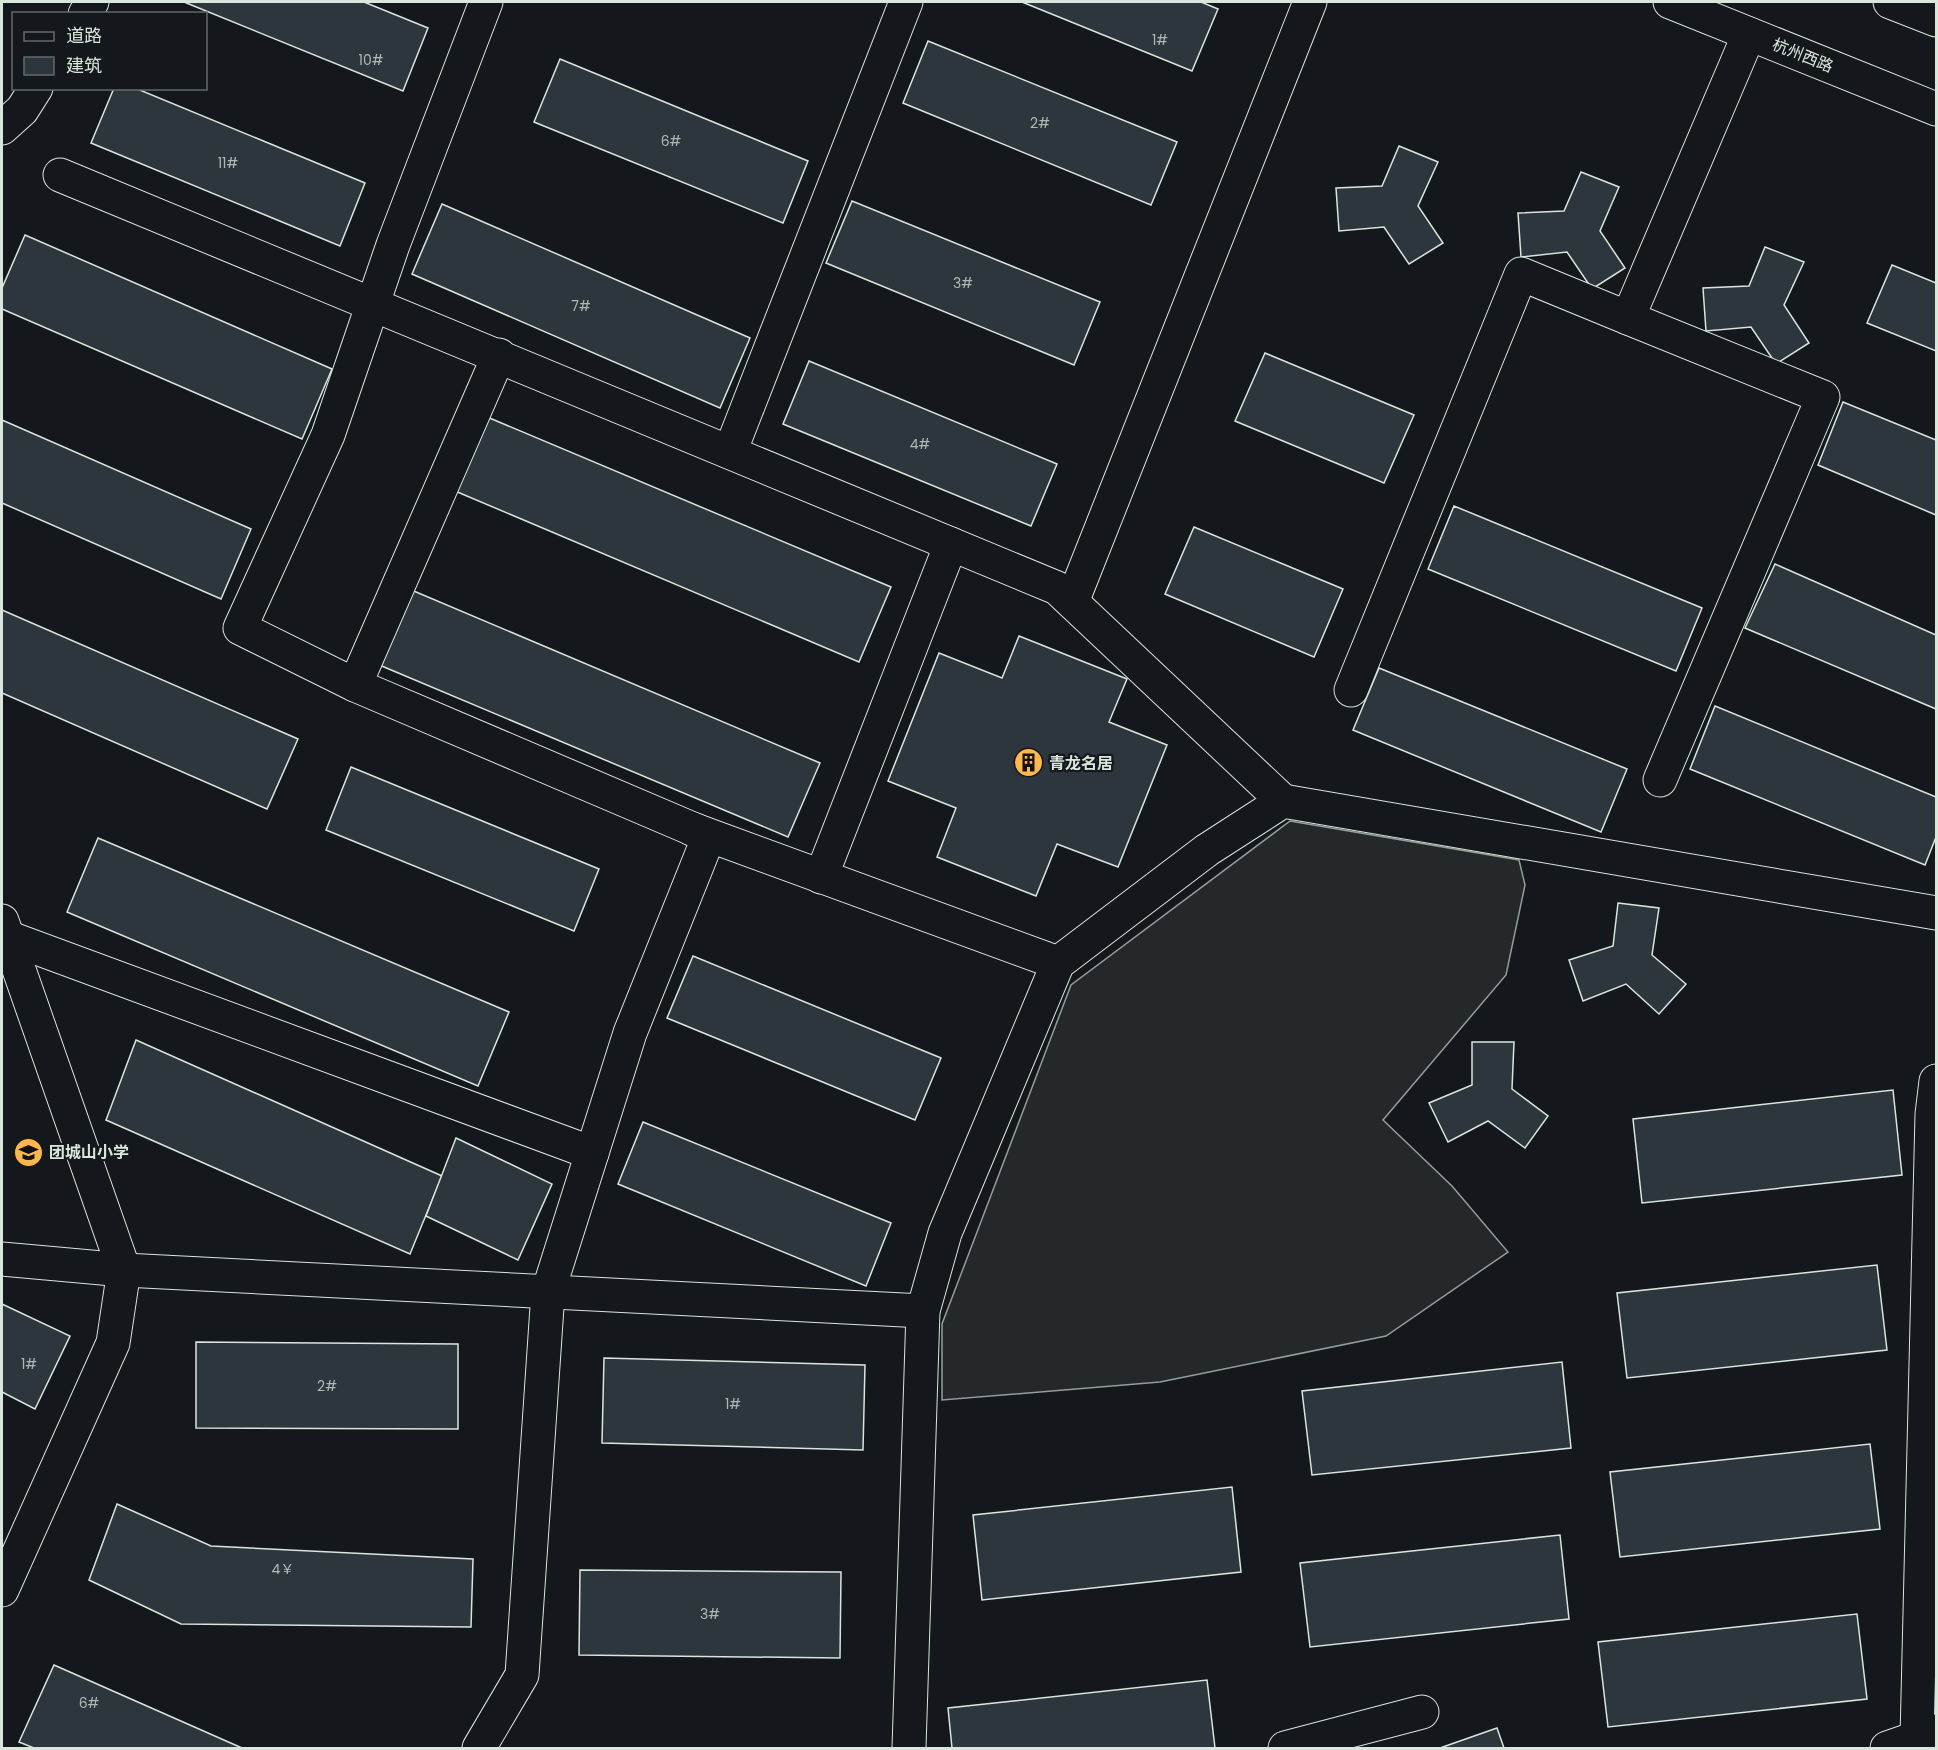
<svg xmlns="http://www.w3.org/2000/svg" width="1938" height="1750" viewBox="0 0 1938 1750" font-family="Poppins,'Noto Sans SC',sans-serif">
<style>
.parking{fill:#24282b;stroke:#939e99;stroke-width:1.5}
.building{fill:#2c363c;stroke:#d8e6dc;stroke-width:1.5}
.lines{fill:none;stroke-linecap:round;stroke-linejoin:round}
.street-casing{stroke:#d8e6dc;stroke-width:35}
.secondary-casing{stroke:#d8e6dc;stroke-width:35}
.primary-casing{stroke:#d8e6dc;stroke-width:35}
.street{stroke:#14181c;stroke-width:33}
.secondary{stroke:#14181c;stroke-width:33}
.primary{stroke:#14181c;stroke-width:33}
.labels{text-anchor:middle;stroke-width:4.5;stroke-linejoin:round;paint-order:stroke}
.number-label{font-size:14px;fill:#adbab4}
.street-label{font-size:16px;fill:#d8e6dc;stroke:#14181c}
.poi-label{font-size:16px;font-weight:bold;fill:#d8e6dc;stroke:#14181c;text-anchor:start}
</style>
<rect width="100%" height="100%" fill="#14181c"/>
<!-- parking -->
<polygon class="parking" points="1290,821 1519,860 1525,885 1506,975 1383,1120 1452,1186 1508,1252 1386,1336 1160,1382 942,1400 942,1324 1071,985"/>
<!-- building -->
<g class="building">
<polygon points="184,2 364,2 428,28 403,91"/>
<polygon points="1022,2 1201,2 1218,9 1192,71"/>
<polygon points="928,41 1177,142 1151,205 903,103"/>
<polygon points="560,59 808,161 783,223 534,122"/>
<polygon points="114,88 135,88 365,183 340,246 91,143"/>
<polygon points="1399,146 1438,162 1418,206 1443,243 1409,264 1384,227 1339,231 1336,188 1382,186"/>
<polygon points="1581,172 1619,187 1600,231 1625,268 1592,289 1567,252 1521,257 1518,213 1564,211"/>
<polygon points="852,201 1100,302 1074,365 826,263"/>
<polygon points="442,204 750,338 720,408 412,274"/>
<polygon points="25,235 332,369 302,439 2,309 2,288"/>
<polygon points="1765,247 1804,262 1784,305 1809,343 1776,364 1751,327 1706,331 1703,288 1749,286"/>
<polygon points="1892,265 1936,283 1936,351 1867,323"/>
<polygon points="1265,353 1414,415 1384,483 1235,421"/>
<polygon points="809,361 1057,464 1031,526 783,424"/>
<polygon points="1843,402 1936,440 1936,515 1818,465"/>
<polygon points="480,414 891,587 859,662 448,488"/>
<polygon points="2,420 251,529 221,599 2,503"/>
<polygon points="1454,506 1702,608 1676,671 1428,569"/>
<polygon points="1194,527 1343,589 1314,657 1165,594"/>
<polygon points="1775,564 1936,635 1936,709 1745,628"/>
<polygon points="409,589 820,763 788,837 377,664"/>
<polygon points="2,610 298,739 267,809 2,693"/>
<polygon points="1019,636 1127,679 1109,722 1167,745 1118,867 1057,844 1036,896 937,857 956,808 888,781 939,653 1002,678"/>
<polygon points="1379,668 1627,769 1601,832 1353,730"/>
<polygon points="1715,706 1936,797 1936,837 1925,865 1690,769"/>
<polygon points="351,767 599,869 574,931 326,830"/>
<polygon points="98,838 509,1012 478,1086 67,912"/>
<polygon points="1618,903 1659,908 1652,955 1686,984 1659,1014 1626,984 1583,1001 1569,960 1613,946"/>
<polygon points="693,956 941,1058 915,1120 667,1018"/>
<polygon points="136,1040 442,1176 410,1254 106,1120"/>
<polygon points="1472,1042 1514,1042 1512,1089 1548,1116 1525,1148 1488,1121 1448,1142 1429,1103 1472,1085"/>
<polygon points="1893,1090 1902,1175 1642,1203 1633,1119"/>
<polygon points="643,1122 891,1223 866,1286 618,1184"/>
<polygon points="456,1138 552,1184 518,1260 426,1216"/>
<polygon points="1877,1265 1887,1350 1627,1378 1617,1293"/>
<polygon points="2,1304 70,1336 35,1409 2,1392"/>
<polygon points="196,1342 458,1344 458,1429 196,1428"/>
<polygon points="604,1358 865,1365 863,1450 602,1443"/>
<polygon points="1562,1362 1571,1448 1312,1475 1302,1391"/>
<polygon points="1870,1444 1880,1529 1620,1557 1610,1472"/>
<polygon points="1232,1487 1241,1572 982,1600 973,1515"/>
<polygon points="117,1504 211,1546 473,1559 471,1627 181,1624 89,1580"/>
<polygon points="1560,1535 1569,1619 1310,1647 1300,1563"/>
<polygon points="580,1570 841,1572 840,1658 579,1655"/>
<polygon points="1857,1614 1867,1699 1608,1727 1598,1642"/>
<polygon points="54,1665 242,1748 34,1748 19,1742"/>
<polygon points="1207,1680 1215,1748 952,1748 948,1708"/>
<polygon points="1497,1728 1504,1748 1440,1748"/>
</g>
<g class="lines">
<defs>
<g id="street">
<polyline points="486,2 393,245 328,435 240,628 355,685 499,355"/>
<polyline points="85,14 92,2"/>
<polyline points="2,128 22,110 36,88"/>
<polyline points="60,175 1057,588 1283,801"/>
<polyline points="730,452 906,2"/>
<polyline points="1072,602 1310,2"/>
<polyline points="355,685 709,836 630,1033 548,1292 522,1675 479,1748"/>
<polyline points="1351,690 1521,274 1628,318"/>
<polyline points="1660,780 1823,397 1628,318 1749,34"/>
<polyline points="692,829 1058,963"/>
<polyline points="821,877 951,544"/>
<polyline points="2,921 124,1270 113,1343 2,1590"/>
<polyline points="7,937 592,1153"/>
<polyline points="2,1259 124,1270 923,1311"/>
<polyline points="1917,1738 1932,1114 1936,1081"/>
<polyline points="909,1748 923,1311 945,1233 1058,963 1207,850 1283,801 1936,913"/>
<polyline points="1285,1748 1422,1712"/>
</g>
<polyline id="secondary" points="1887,1748 1936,1731"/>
<g id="primary">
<polyline points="1670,2 1936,109"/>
<polyline points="1890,2 1936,20"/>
</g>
</defs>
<!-- street casing -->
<use href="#street" class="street-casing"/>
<!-- secondary casing -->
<use href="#secondary" class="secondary-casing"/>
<!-- primary casing -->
<use href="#primary" class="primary-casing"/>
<!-- street -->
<use href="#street" class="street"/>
<!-- secondary -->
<use href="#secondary" class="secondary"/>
<!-- primary -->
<use href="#primary" class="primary"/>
</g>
<!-- icons -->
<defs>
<symbol id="building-disc" viewBox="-11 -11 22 22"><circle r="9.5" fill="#ffb74d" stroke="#14181c"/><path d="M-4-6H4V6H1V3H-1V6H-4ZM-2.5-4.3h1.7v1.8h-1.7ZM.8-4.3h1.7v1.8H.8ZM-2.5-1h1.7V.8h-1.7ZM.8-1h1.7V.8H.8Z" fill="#111"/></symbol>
<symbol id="school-disc" viewBox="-11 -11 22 22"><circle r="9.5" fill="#ffb74d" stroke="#14181c"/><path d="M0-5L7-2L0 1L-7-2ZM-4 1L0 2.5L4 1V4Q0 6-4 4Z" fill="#111"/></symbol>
</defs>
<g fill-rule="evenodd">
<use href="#building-disc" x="1012" y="746" width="33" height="33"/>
<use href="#school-disc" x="12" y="1136" width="33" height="33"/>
</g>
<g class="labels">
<!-- number labels -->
<g class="number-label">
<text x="1160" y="45">1#</text>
<text x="371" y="65">10#</text>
<text x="1040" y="128">2#</text>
<text x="671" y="146">6#</text>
<text x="228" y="168">11#</text>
<text x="963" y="288">3#</text>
<text x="581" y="311">7#</text>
<text x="920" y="449">4#</text>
<text x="29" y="1369">1#</text>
<text x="327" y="1391">2#</text>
<text x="733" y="1409">1#</text>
<text x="283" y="1574">4￥</text>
<text x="710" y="1619">3#</text>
<text x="89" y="1708">6#</text>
</g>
<!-- street labels -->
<g class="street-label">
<text transform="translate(1803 55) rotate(22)" y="6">杭州西路</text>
</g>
<!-- poi labels -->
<g class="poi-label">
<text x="1049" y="769">青龙名居</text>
<text x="49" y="1158">团城山小学</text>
</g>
</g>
<!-- border -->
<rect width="1938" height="1750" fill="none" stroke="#d8e6dc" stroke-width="6"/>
<!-- legend -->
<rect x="12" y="12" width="195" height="78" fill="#14181c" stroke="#626a69" stroke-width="1.5"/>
<rect x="24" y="32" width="30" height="9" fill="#14181c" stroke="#626a69" stroke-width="1.5"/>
<text x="66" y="42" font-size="18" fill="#d8e6dc">道路</text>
<rect x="24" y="57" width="30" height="18" fill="#2c363c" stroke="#626a69" stroke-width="1.5"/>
<text x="66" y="72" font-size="18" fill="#d8e6dc">建筑</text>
</svg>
